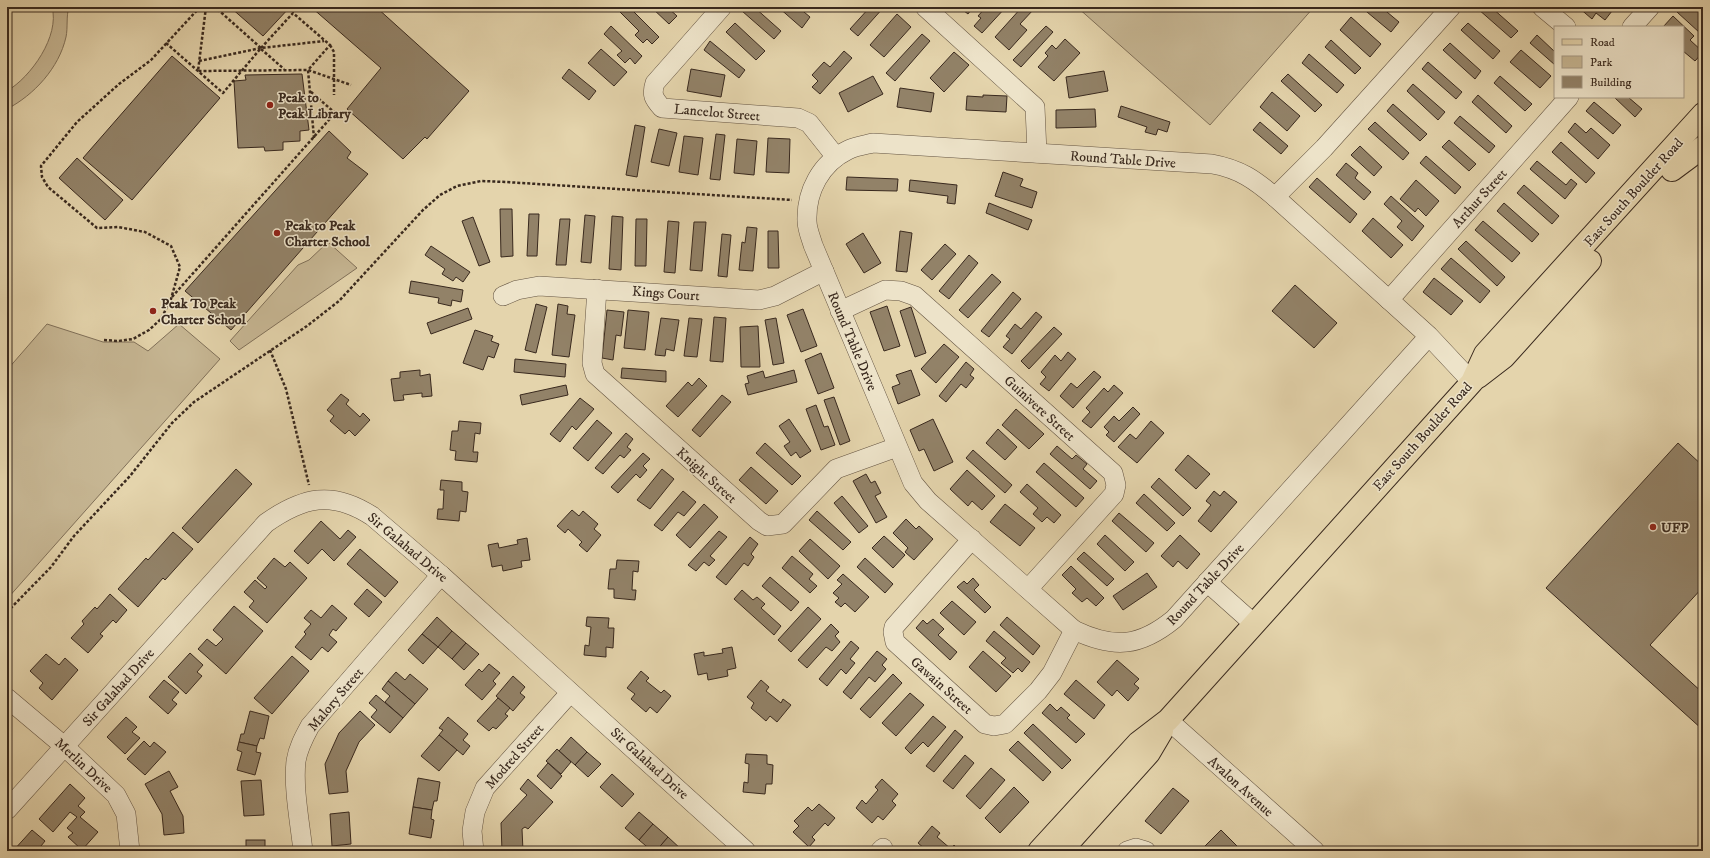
<svg xmlns="http://www.w3.org/2000/svg" width="1710" height="858" viewBox="0 0 1710 858" font-family="'IM FELL DW Pica',serif">
<style>
.green{fill:#c7b794;stroke:#807059}
.building{fill:#928268;stroke:#39291e}
.lines{fill:none;stroke-linecap:round;stroke-linejoin:round}
.minor-casing{stroke:#645442;stroke-width:20}
.major-casing{stroke:#39291e;stroke-width:24}
.path{stroke:#39291e;stroke-width:2.5;stroke-dasharray:3 2;stroke-linecap:butt}
.minor{stroke:#ede3c9;stroke-width:19}
.major{stroke:#e4d4ac;stroke-width:22}
.poi-dot{fill:#8f2418;stroke:#ede3c9;stroke-width:1.5}
.labels{text-anchor:middle;stroke-width:3;stroke-linejoin:round;paint-order:stroke}
.poi-label{font-size:14px;font-weight:bold;fill:#39291e;stroke:#ede3c9;text-anchor:start}
.street-label{font-size:14px;fill:#39291e;stroke:#ede3c9}
</style>
<rect width="100%" height="100%" fill="#e4d4ac"/>
<filter id="stains"><feTurbulence type="fractalNoise" baseFrequency=".005" numOctaves="4"/><feColorMatrix values="0 0 0 0 .2 0 0 0 0 .09 0 0 0 0 .02 0 0 0 .5 -.17"/></filter>
<radialGradient id="worn" r=".72"><stop offset=".6" stop-color="#630" stop-opacity="0"/><stop offset="1" stop-color="#630" stop-opacity=".3"/></radialGradient>
<!-- green -->
<g class="green">
<path d="M52,7h17c-3,9 -1,21 -3,30 -7,31 -32,58 -59,72v-18c24,-14 53,-55 45,-84z"/>
<polygon points="1077,7 1314,7 1210,125"/>
<polygon points="328,242 357,268 239,350 230,341 298,265 309,260"/>
<polygon points="47,324 103,342 134,342 148,351 179,324 220,359 7,599 7,370"/>
</g>
<!-- building -->
<g class="building">
<polygon points="230,7 290,7 263,36"/>
<polygon points="311,7 376,7 469,91 427,139 425,137 403,159 347,109 381,68"/>
<polygon points="622,7 629,7 659,37 652,44 647,39 643,43 635,35 639,31 619,11"/>
<polygon points="651,7 667,7 677,16 669,24"/>
<polygon points="745,7 754,7 781,31 774,39 742,11"/>
<polygon points="778,7 798,7 810,17 802,28"/>
<polygon points="870,7 884,7 858,36 850,29"/>
<polygon points="959,7 973,7 968,14"/>
<polygon points="986,7 1006,7 982,33 974,26 981,18 978,16"/>
<polygon points="1022,7 1031,7 1034,9 1020,24 1027,30 1009,50 995,37"/>
<polygon points="1361,7 1381,7 1399,22 1391,32"/>
<polygon points="1479,7 1491,7 1518,31 1511,38 1478,9"/>
<polygon points="1578,7 1608,7 1612,11 1605,20 1596,13 1592,19"/>
<polygon points="1682,7 1703,7 1703,29 1700,33 1677,12"/>
<polygon points="897,14 911,27 884,57 870,45"/>
<polygon points="1673,16 1694,36 1690,40 1703,52 1695,61 1683,51 1683,27 1663,27"/>
<polygon points="1351,17 1381,44 1370,57 1340,30"/>
<polygon points="735,23 765,51 756,60 726,32"/>
<polygon points="1468,23 1500,51 1493,59 1461,30"/>
<polygon points="611,26 642,56 635,64 630,58 625,63 617,55 622,51 604,34"/>
<polygon points="1046,26 1053,32 1021,67 1013,60"/>
<polygon points="922,34 930,41 895,81 886,73"/>
<polygon points="1537,35 1555,52 1555,65 1530,43"/>
<polygon points="1065,39 1080,53 1054,81 1038,67 1048,56 1045,53 1052,45 1056,49"/>
<polygon points="1331,40 1361,68 1355,74 1325,47"/>
<polygon points="710,41 745,70 739,78 704,50"/>
<polygon points="1450,43 1481,71 1475,79 1443,50"/>
<polygon points="601,49 627,72 614,86 588,63"/>
<polygon points="1521,50 1551,76 1540,88 1510,62"/>
<polygon points="844,51 852,58 820,94 812,87 818,81 812,75 824,62 830,67"/>
<polygon points="954,52 969,65 944,92 930,78"/>
<polygon points="1309,54 1344,85 1337,93 1302,63"/>
<polygon points="172,56 220,98 132,200 83,158"/>
<polygon points="1428,62 1462,92 1456,99 1422,69"/>
<polygon points="569,69 596,91 589,100 562,78"/>
<polygon points="691,69 725,75 721,97 687,91"/>
<polygon points="1104,71 1108,91 1069,98 1066,77"/>
<polygon points="302,74 309,130 300,131 300,141 283,142 283,150 265,151 264,147 238,148 234,81 246,80 245,75"/>
<polygon points="1288,74 1322,105 1315,112 1281,81"/>
<polygon points="873,76 883,94 848,112 839,93"/>
<polygon points="1500,76 1532,104 1525,111 1494,83"/>
<polygon points="1413,84 1445,112 1438,120 1407,91"/>
<polygon points="900,88 934,93 931,112 897,107"/>
<polygon points="1272,92 1300,116 1287,131 1260,107"/>
<polygon points="983,95 1007,96 1006,112 966,110 967,96 983,97"/>
<polygon points="1478,95 1512,126 1506,133 1472,102"/>
<polygon points="1614,97 1628,97 1642,109 1635,117"/>
<polygon points="1594,102 1621,125 1613,134 1586,111"/>
<polygon points="1393,104 1427,134 1420,141 1387,111"/>
<polygon points="1121,106 1170,122 1167,132 1158,129 1156,135 1145,132 1147,127 1118,117"/>
<polygon points="1095,109 1096,127 1056,128 1056,110"/>
<polygon points="1460,116 1495,146 1489,153 1454,123"/>
<polygon points="1260,122 1288,146 1281,154 1253,130"/>
<polygon points="1375,122 1409,153 1403,160 1368,129"/>
<polygon points="1575,123 1586,133 1591,128 1610,145 1598,159 1568,132"/>
<polygon points="635,125 645,127 637,177 626,175"/>
<polygon points="659,129 677,133 669,166 651,162"/>
<polygon points="329,131 351,152 347,158 368,174 231,330 185,291"/>
<polygon points="716,134 725,135 720,180 710,179"/>
<polygon points="684,136 703,138 698,175 679,172"/>
<polygon points="768,138 790,139 789,173 766,172"/>
<polygon points="737,139 757,141 754,175 734,173"/>
<polygon points="1449,140 1476,164 1469,171 1442,147"/>
<polygon points="1561,142 1595,173 1586,183 1552,152"/>
<polygon points="1360,146 1382,167 1374,176 1351,155"/>
<polygon points="1426,156 1461,187 1455,194 1420,163"/>
<polygon points="77,158 123,200 105,220 59,178"/>
<polygon points="1537,161 1566,185 1571,179 1577,184 1565,199 1530,169"/>
<polygon points="1346,163 1358,173 1355,178 1371,192 1364,200 1336,175"/>
<polygon points="1003,172 1023,179 1020,186 1037,192 1032,208 995,196"/>
<polygon points="847,177 898,179 897,191 846,190"/>
<polygon points="1317,178 1357,214 1350,223 1309,187"/>
<polygon points="910,180 957,185 955,204 947,203 948,196 909,191"/>
<polygon points="1416,180 1439,201 1426,216 1418,208 1415,212 1400,199"/>
<polygon points="1524,185 1559,216 1552,224 1517,193"/>
<polygon points="1391,196 1424,226 1412,241 1397,227 1402,221 1384,204"/>
<polygon points="989,203 1032,220 1028,230 986,213"/>
<polygon points="1504,203 1539,234 1532,242 1497,211"/>
<polygon points="500,209 512,209 513,256 501,257"/>
<polygon points="529,214 539,214 537,256 527,256"/>
<polygon points="585,215 595,216 591,263 581,262"/>
<polygon points="612,216 623,217 621,270 609,269"/>
<polygon points="473,217 490,262 479,266 462,221"/>
<polygon points="1373,218 1403,245 1391,258 1362,231"/>
<polygon points="560,219 570,219 566,265 556,265"/>
<polygon points="636,219 647,219 646,266 635,266"/>
<polygon points="668,221 679,222 675,273 664,272"/>
<polygon points="1483,221 1520,253 1512,262 1475,230"/>
<polygon points="694,222 706,222 702,271 690,270"/>
<polygon points="747,227 757,228 753,271 739,270 742,242 745,243"/>
<polygon points="768,231 778,231 779,268 768,268"/>
<polygon points="900,231 912,233 907,272 896,271"/>
<polygon points="863,233 881,263 864,273 846,244"/>
<polygon points="722,234 731,235 727,277 718,276"/>
<polygon points="1466,241 1505,277 1497,286 1458,249"/>
<polygon points="945,244 956,254 932,280 921,270"/>
<polygon points="431,246 470,272 463,282 456,277 453,281 442,274 445,269 425,255"/>
<polygon points="969,255 978,263 949,299 939,291"/>
<polygon points="1451,258 1490,291 1480,303 1441,269"/>
<polygon points="992,274 1001,282 968,318 959,310"/>
<polygon points="1434,278 1463,301 1451,315 1423,292"/>
<polygon points="411,281 463,290 461,302 452,300 451,306 438,303 439,298 409,293"/>
<polygon points="1295,285 1337,323 1314,348 1272,311"/>
<polygon points="1013,292 1021,299 989,337 981,331"/>
<polygon points="536,304 547,307 536,353 525,350"/>
<polygon points="558,304 568,306 567,314 575,315 569,357 552,355"/>
<polygon points="887,306 900,346 884,351 870,312"/>
<polygon points="911,307 926,353 915,357 900,311"/>
<polygon points="468,308 472,319 431,334 427,323"/>
<polygon points="803,309 817,346 801,352 787,315"/>
<polygon points="607,310 624,312 621,336 616,335 613,360 602,358"/>
<polygon points="628,310 649,312 645,350 624,348"/>
<polygon points="1036,312 1042,317 1012,354 1003,347 1010,339 1006,336 1015,324 1021,329"/>
<polygon points="714,317 726,318 723,362 710,361"/>
<polygon points="661,318 679,320 674,351 666,349 665,356 655,355"/>
<polygon points="689,318 702,319 697,357 684,356"/>
<polygon points="776,318 784,363 773,365 765,320"/>
<polygon points="758,326 760,367 741,367 740,327"/>
<polygon points="1054,327 1062,334 1029,369 1021,361"/>
<polygon points="475,330 493,336 491,341 499,344 494,358 488,356 483,370 463,363"/>
<polygon points="944,344 959,357 936,383 921,369"/>
<polygon points="1068,352 1076,359 1049,391 1040,384 1046,377 1041,372 1055,355 1061,361"/>
<polygon points="821,353 834,388 818,394 805,360"/>
<polygon points="515,359 566,364 565,377 514,372"/>
<polygon points="966,362 974,369 970,375 974,378 966,388 961,384 946,402 939,396"/>
<polygon points="622,368 666,371 666,382 621,378"/>
<polygon points="420,370 420,376 430,374 432,396 422,397 422,393 403,395 404,400 394,401 391,379 400,378 400,372"/>
<polygon points="794,370 797,382 748,395 745,384 749,383 747,376 763,371 765,378"/>
<polygon points="911,370 920,395 898,404 892,387 900,384 896,375"/>
<polygon points="1094,371 1101,377 1073,408 1060,396 1071,383 1077,388"/>
<polygon points="699,378 707,386 678,417 666,406 688,382 692,386"/>
<polygon points="566,385 568,395 522,405 520,395"/>
<polygon points="1114,385 1123,393 1091,428 1082,421 1090,412 1086,408 1104,388 1108,392"/>
<polygon points="341,394 349,400 346,404 360,417 363,413 370,420 355,436 349,430 345,434 330,421 334,416 327,410"/>
<polygon points="722,395 731,402 700,437 692,430"/>
<polygon points="834,397 850,441 840,445 824,400"/>
<polygon points="580,398 594,409 576,430 572,426 560,442 550,434"/>
<polygon points="816,405 824,427 828,426 835,445 821,450 806,409"/>
<polygon points="1133,407 1140,414 1114,442 1106,435 1109,432 1104,427 1114,416 1119,421"/>
<polygon points="1016,409 1044,434 1029,449 1002,425"/>
<polygon points="789,419 811,451 800,458 796,452 791,456 784,446 790,442 779,426"/>
<polygon points="933,419 953,462 934,471 924,449 919,451 910,430"/>
<polygon points="597,420 612,433 588,461 573,448"/>
<polygon points="459,421 481,423 480,434 475,433 473,452 478,452 477,462 455,460 456,451 450,450 452,431 458,431"/>
<polygon points="1151,421 1164,433 1137,463 1118,447 1130,434 1136,439"/>
<polygon points="998,429 1017,447 1005,460 986,443"/>
<polygon points="626,433 633,439 627,447 631,450 624,458 620,455 603,474 595,468"/>
<polygon points="765,443 801,476 792,485 756,453"/>
<polygon points="1678,443 1703,466 1703,587 1650,645 1703,693 1703,730 1546,588"/>
<polygon points="1057,446 1072,459 1076,455 1087,464 1083,469 1097,481 1090,489 1050,454"/>
<polygon points="973,450 1012,485 1005,493 966,458"/>
<polygon points="643,453 650,459 643,466 647,470 640,478 636,474 618,493 611,487"/>
<polygon points="1188,455 1210,474 1196,489 1175,470"/>
<polygon points="1044,463 1084,498 1076,507 1036,472"/>
<polygon points="751,467 778,491 766,504 739,480"/>
<polygon points="236,469 252,484 198,543 182,528"/>
<polygon points="662,469 674,479 650,509 637,500"/>
<polygon points="967,470 995,496 982,510 972,501 968,506 950,489"/>
<polygon points="866,474 871,483 875,481 881,493 875,496 887,517 876,523 853,481"/>
<polygon points="1159,478 1191,508 1183,516 1151,487"/>
<polygon points="441,480 462,482 462,491 468,492 466,512 460,511 459,521 437,519 438,509 443,509 444,490 440,490"/>
<polygon points="1027,484 1061,515 1054,523 1047,517 1042,522 1033,514 1038,508 1020,492"/>
<polygon points="683,491 696,502 684,516 678,512 662,531 654,525"/>
<polygon points="1214,491 1220,496 1224,491 1237,502 1211,532 1198,521 1211,505 1206,501"/>
<polygon points="1144,494 1175,523 1167,531 1136,503"/>
<polygon points="842,496 868,526 859,533 834,503"/>
<polygon points="704,504 718,517 690,548 676,535"/>
<polygon points="1005,504 1035,528 1020,546 990,522"/>
<polygon points="572,510 579,516 583,511 598,524 594,529 601,535 587,552 579,545 582,542 568,529 565,533 557,526"/>
<polygon points="817,511 851,542 843,550 809,520"/>
<polygon points="1119,513 1154,543 1146,552 1112,521"/>
<polygon points="906,519 916,529 919,526 933,539 914,560 905,552 908,548 893,533"/>
<polygon points="321,521 340,539 348,530 356,537 334,561 322,549 308,564 294,551"/>
<polygon points="719,531 727,537 710,556 715,560 709,566 704,562 696,571 688,565"/>
<polygon points="173,532 193,549 165,580 163,578 138,607 118,589 146,558 148,560"/>
<polygon points="1105,535 1134,562 1125,571 1097,544"/>
<polygon points="1180,535 1200,554 1187,569 1178,561 1173,567 1161,556"/>
<polygon points="884,536 905,555 893,568 872,548"/>
<polygon points="750,537 758,544 751,554 754,557 748,566 744,563 726,585 716,577"/>
<polygon points="527,538 530,560 521,561 522,567 503,571 502,565 492,567 488,545 498,543 499,548 518,544 517,540"/>
<polygon points="810,539 840,566 828,579 799,551"/>
<polygon points="360,549 398,582 385,597 347,564"/>
<polygon points="1084,552 1114,579 1107,586 1077,559"/>
<polygon points="792,556 813,574 809,579 817,586 810,593 782,568"/>
<polygon points="274,558 285,567 290,562 307,578 267,623 249,607 254,601 244,592 255,580 265,589 267,587 257,578"/>
<polygon points="865,558 893,584 885,593 857,567"/>
<polygon points="617,560 639,561 638,572 633,571 632,590 636,590 635,600 614,598 614,589 608,589 610,569 616,569"/>
<polygon points="1071,566 1104,598 1096,606 1087,598 1082,602 1072,593 1076,589 1062,575"/>
<polygon points="1147,573 1157,587 1123,610 1113,596"/>
<polygon points="843,574 869,597 855,612 845,603 841,607 835,602 839,598 833,593 842,584 837,580"/>
<polygon points="770,577 799,602 791,611 762,586"/>
<polygon points="973,578 979,585 974,590 991,607 985,613 957,587 964,581 967,584"/>
<polygon points="367,589 382,602 369,617 354,604"/>
<polygon points="742,590 753,600 757,597 765,604 761,608 781,626 774,635 734,599"/>
<polygon points="110,594 127,610 116,623 113,620 100,634 103,636 88,653 71,638 84,624 82,621 95,607 97,609"/>
<polygon points="952,601 976,622 964,635 940,613"/>
<polygon points="332,605 347,618 336,631 333,629 329,635 337,642 328,652 322,647 311,660 295,647 306,634 304,632 311,624 304,618 311,610 321,618"/>
<polygon points="234,606 263,631 226,674 198,649 207,639 216,646 223,639 213,630"/>
<polygon points="808,607 821,619 791,652 778,640"/>
<polygon points="437,617 452,631 438,647 422,634"/>
<polygon points="587,617 609,618 608,628 614,628 613,648 606,647 606,657 584,655 585,645 589,646 591,627 586,626"/>
<polygon points="1007,617 1040,646 1033,655 1000,625"/>
<polygon points="933,619 944,629 938,635 957,652 950,660 916,628 923,620 927,624"/>
<polygon points="831,624 839,632 835,636 840,642 832,651 826,647 807,668 798,660"/>
<polygon points="452,631 466,643 452,659 438,647"/>
<polygon points="994,631 1030,662 1022,672 1018,668 1013,673 1001,663 1006,658 986,641"/>
<polygon points="422,634 438,647 423,664 408,650"/>
<polygon points="851,641 859,648 850,659 855,663 846,674 841,669 827,686 819,679"/>
<polygon points="466,643 479,654 464,670 452,659"/>
<polygon points="732,647 736,668 727,670 728,676 708,680 707,673 698,675 694,654 704,652 704,656 723,653 722,649"/>
<polygon points="877,651 887,659 882,665 886,669 875,682 869,677 851,699 843,692"/>
<polygon points="983,651 1011,676 996,692 969,667"/>
<polygon points="190,653 203,665 197,672 202,676 186,694 168,677"/>
<polygon points="46,654 59,665 65,658 78,670 52,700 39,688 43,683 30,671"/>
<polygon points="292,656 309,671 272,714 254,698"/>
<polygon points="1117,660 1139,679 1134,684 1139,688 1128,701 1117,690 1112,696 1097,682"/>
<polygon points="489,664 500,673 493,681 496,684 482,700 465,685 479,669 482,672"/>
<polygon points="641,671 649,678 646,681 661,693 664,690 671,696 657,713 650,707 646,712 631,699 635,694 627,688"/>
<polygon points="396,672 405,680 410,674 428,689 415,704 388,681"/>
<polygon points="893,674 902,683 870,718 860,709"/>
<polygon points="513,676 525,687 520,693 525,697 513,711 496,696"/>
<polygon points="164,680 179,692 172,700 177,704 168,714 149,697"/>
<polygon points="761,680 769,687 766,691 781,703 783,699 791,705 777,722 770,716 766,721 751,708 754,703 747,697"/>
<polygon points="1076,680 1105,705 1094,719 1064,694"/>
<polygon points="388,681 415,704 403,718 385,702 390,696 382,689"/>
<polygon points="910,693 924,705 896,736 882,723"/>
<polygon points="376,695 403,718 390,733 371,717 377,710 369,703"/>
<polygon points="498,698 510,708 505,714 508,716 496,729 493,727 489,731 477,721"/>
<polygon points="1050,704 1057,711 1061,707 1070,715 1067,718 1085,734 1076,743 1042,713"/>
<polygon points="250,711 269,716 264,739 260,738 257,746 239,742 241,734 244,734"/>
<polygon points="360,711 375,725 359,742 346,771 348,792 329,794 325,764 339,733"/>
<polygon points="933,716 946,727 928,747 923,742 911,754 905,748"/>
<polygon points="126,717 137,727 132,732 140,738 125,754 107,737"/>
<polygon points="448,717 468,734 463,740 470,746 463,755 439,735 443,730 439,728"/>
<polygon points="1033,724 1071,760 1062,769 1024,733"/>
<polygon points="955,730 963,737 934,772 926,766"/>
<polygon points="439,735 457,750 439,771 421,756"/>
<polygon points="571,737 587,752 575,765 559,751"/>
<polygon points="144,741 150,747 154,742 166,752 145,775 127,759"/>
<polygon points="1018,741 1051,772 1043,781 1009,750"/>
<polygon points="239,742 257,746 256,752 261,753 255,775 237,770 242,752 237,750"/>
<polygon points="557,749 571,762 561,774 546,761"/>
<polygon points="587,752 601,764 588,777 575,765"/>
<polygon points="746,754 767,755 767,764 773,765 772,784 766,784 765,794 743,792 744,782 748,783 749,764 745,763"/>
<polygon points="965,755 974,763 953,789 943,781"/>
<polygon points="548,763 562,776 551,789 537,776"/>
<polygon points="991,768 1005,780 980,809 966,796"/>
<polygon points="169,771 178,787 170,791 183,816 184,833 164,835 162,814 145,784"/>
<polygon points="612,774 634,794 622,807 600,787"/>
<polygon points="418,778 440,782 437,801 434,801 432,810 413,807"/>
<polygon points="528,779 553,802 528,829 525,827 522,829 523,851 502,851 501,823 527,795 520,789"/>
<polygon points="882,779 898,794 892,801 896,805 883,820 878,816 872,823 856,808 862,800 866,804 878,790 875,787"/>
<polygon points="261,780 264,815 244,816 241,781"/>
<polygon points="70,784 85,798 78,806 85,812 80,817 98,832 82,850 68,837 73,833 67,828 77,817 70,812 53,832 39,819"/>
<polygon points="1014,787 1029,802 1000,833 985,818"/>
<polygon points="1173,788 1189,801 1161,834 1145,821"/>
<polygon points="819,804 835,818 828,826 825,823 812,837 815,840 809,847 793,832 799,826 794,821 808,807 812,811"/>
<polygon points="413,807 432,810 431,819 434,820 431,838 409,834"/>
<polygon points="349,812 351,844 332,846 330,814"/>
<polygon points="639,812 653,824 639,840 625,828"/>
<polygon points="653,824 668,837 656,851 652,851 639,840"/>
<polygon points="932,826 940,833 937,837 951,849 954,845 960,851 923,851 925,849 918,843"/>
<polygon points="32,830 45,841 41,846 45,851 13,851"/>
<polygon points="1221,830 1240,849 1238,851 1200,851"/>
<polygon points="668,837 682,850 681,851 656,851"/>
<rect x="246" y="840" width="19" height="11"/>
<polygon points="437,847 437,851 418,851 418,849"/>
</g>
<g class="lines">
<defs>
<g id="minor">
<path d="M722,7l-67,76c-4,12 -1,16 7,25l136,10 11,5 27,34"/>
<polyline points="925,7 1035,107 1037,153"/>
<polyline points="1542,7 1566,27"/>
<polyline points="1632,27 1650,7"/>
<polyline points="1275,197 1324,148 1451,7"/>
<polyline points="597,289 592,363 595,374 759,521 767,526 783,524 836,469 897,447"/>
<polyline points="503,296 517,290 539,286 759,300 775,296 824,271"/>
<polyline points="1389,300 1569,97"/>
<polyline points="840,311 885,290 901,291 915,296 1113,473 1116,485 1114,494 1028,589"/>
<path d="M1429,336l-255,283c-34,28 -60,30 -100,11l-146,-129 -15,-18 -100,-238c-2,-7 -6,-16 -6,-24 -1,-30 14,-58 41,-71 8,-4 17,-5 25,-7l339,21c28,5 43,16 63,33l154,139 43,46"/>
<polyline points="972,539 894,627 893,632 895,642 985,724 994,726 1005,724 1038,691 1052,673 1074,630"/>
<polyline points="1207,582 1254,624"/>
<polyline points="7,698 64,746 116,795 126,814 130,851"/>
<polyline points="1168,720 1315,851"/>
<path d="M7,810l259,-287c37,-26 66,-33 106,-7l69,59 305,276"/>
<path d="M303,851c-3,-28 -10,-63 -7,-90 2,-13 8,-24 14,-35l131,-151"/>
<polyline points="474,851 472,831 475,812 485,788 570,693"/>
<polyline points="880,851 883,848"/>
<polyline points="1127,851 1136,848 1146,851"/>
</g>
<g id="major">
<polyline points="1672,170 1703,147"/>
<polyline points="1478,377 1504,357 1590,261"/>
<polyline points="1039,851 1138,743 1168,720 1472,382 1485,354 1703,114"/>
<polyline points="1061,851 1149,753 1162,731"/>
</g>
</defs>
<!-- minor casing -->
<use href="#minor" class="minor-casing"/>
<!-- major casing -->
<use href="#major" class="major-casing"/>
<!-- path -->
<g class="path">
<polyline points="206,7 198,71 308,70 314,138"/>
<polyline points="166,43 223,93 261,48 215,7"/>
<polyline points="330,45 334,52 334,95"/>
<polyline points="261,48 293,13 330,45 308,70 351,85"/>
<polyline points="261,49 284,69"/>
<polyline points="199,61 261,48 324,41"/>
<polyline points="172,297 335,113 310,91"/>
<polyline points="104,340 118,341 133,339 149,330 161,319 171,299 180,267 171,246 145,232 118,227 97,228 48,187 42,177 41,166 77,122 119,84 151,60 200,7"/>
<polyline points="270,350 286,389 309,485"/>
<polyline points="7,612 51,567 74,536 130,476 172,423 194,402 307,326 339,301 423,210 440,195 457,186 481,181 506,182 792,200"/>
</g>
<!-- minor -->
<use href="#minor" class="minor"/>
<!-- major -->
<use href="#major" class="major"/>
</g>
<!-- markers -->
<g class="poi-dot">
<circle cx="270" cy="105" r="4"/>
<circle cx="277" cy="233" r="4"/>
<circle cx="153" cy="311" r="4"/>
<circle cx="1653" cy="527" r="4"/>
</g>
<g class="labels">
<!-- poi labels -->
<g class="poi-label">
<text x="278" y="102">Peak to<tspan x="278" dy="16">Peak Library</tspan></text>
<text x="285" y="230">Peak to Peak<tspan x="285" dy="16">Charter School</tspan></text>
<text x="161" y="308">Peak To Peak<tspan x="161" dy="16">Charter School</tspan></text>
<text x="1661" y="532">UFP</text>
</g>
<!-- street labels -->
<g class="street-label">
<text transform="translate(717 112) rotate(5)" y="5">Lancelot Street</text>
<text transform="translate(1123 159) rotate(4)" y="5">Round Table Drive</text>
<text transform="translate(1633 192) rotate(-48)" y="5">East South Boulder Road</text>
<text transform="translate(1479 198) rotate(-48)" y="5">Arthur Street</text>
<text transform="translate(666 293) rotate(4)" y="5">Kings Court</text>
<text transform="translate(853 341) rotate(67)" y="5">Round Table Drive</text>
<text transform="translate(1040 408) rotate(42)" y="5">Guinivere Street</text>
<text transform="translate(1422 436) rotate(-48)" y="5">East South Boulder Road</text>
<text transform="translate(707 475) rotate(42)" y="5">Knight Street</text>
<text transform="translate(408 547) rotate(40)" y="5">Sir Galahad Drive</text>
<text transform="translate(1205 584) rotate(-47)" y="5">Round Table Drive</text>
<text transform="translate(942 685) rotate(42)" y="5">Gawain Street</text>
<text transform="translate(118 687) rotate(-48)" y="5">Sir Galahad Drive</text>
<text transform="translate(335 699) rotate(-50)" y="5">Malory Street</text>
<text transform="translate(514 756) rotate(-49)" y="5">Modred Street</text>
<text transform="translate(650 763) rotate(42)" y="5">Sir Galahad Drive</text>
<text transform="translate(84 765) rotate(43)" y="5">Merlin Drive</text>
<text transform="translate(1241 786) rotate(42)" y="5">Avalon Avenue</text>
</g>
</g>
<!-- margin -->
<rect width="1710" height="858" fill="none" stroke="#e4d4ac" stroke-width="24"/>
<rect x="8" y="8" width="1694" height="842" fill="none" stroke="#39291e" stroke-width="2"/>
<rect x="12" y="12" width="1686" height="834" fill="none" stroke="#39291e"/>
<!-- legend -->
<rect x="1554" y="26" width="130" height="72" fill="#ede3c9" stroke="#a59985"/>
<rect x="1562" y="39" width="20" height="6" fill="#e4d4ac" stroke="#a59985"/>
<text x="1590" y="46" font-size="12" fill="#39291e">Road</text>
<rect x="1562" y="56" width="20" height="12" fill="#c7b794" stroke="#a59985"/>
<text x="1590" y="66" font-size="12" fill="#39291e">Park</text>
<rect x="1562" y="76" width="20" height="12" fill="#928268" stroke="#a59985"/>
<text x="1590" y="86" font-size="12" fill="#39291e">Building</text>
<rect width="100%" height="100%" filter="url(#stains)"/>
<rect width="100%" height="100%" fill="url(#worn)"/>
</svg>
